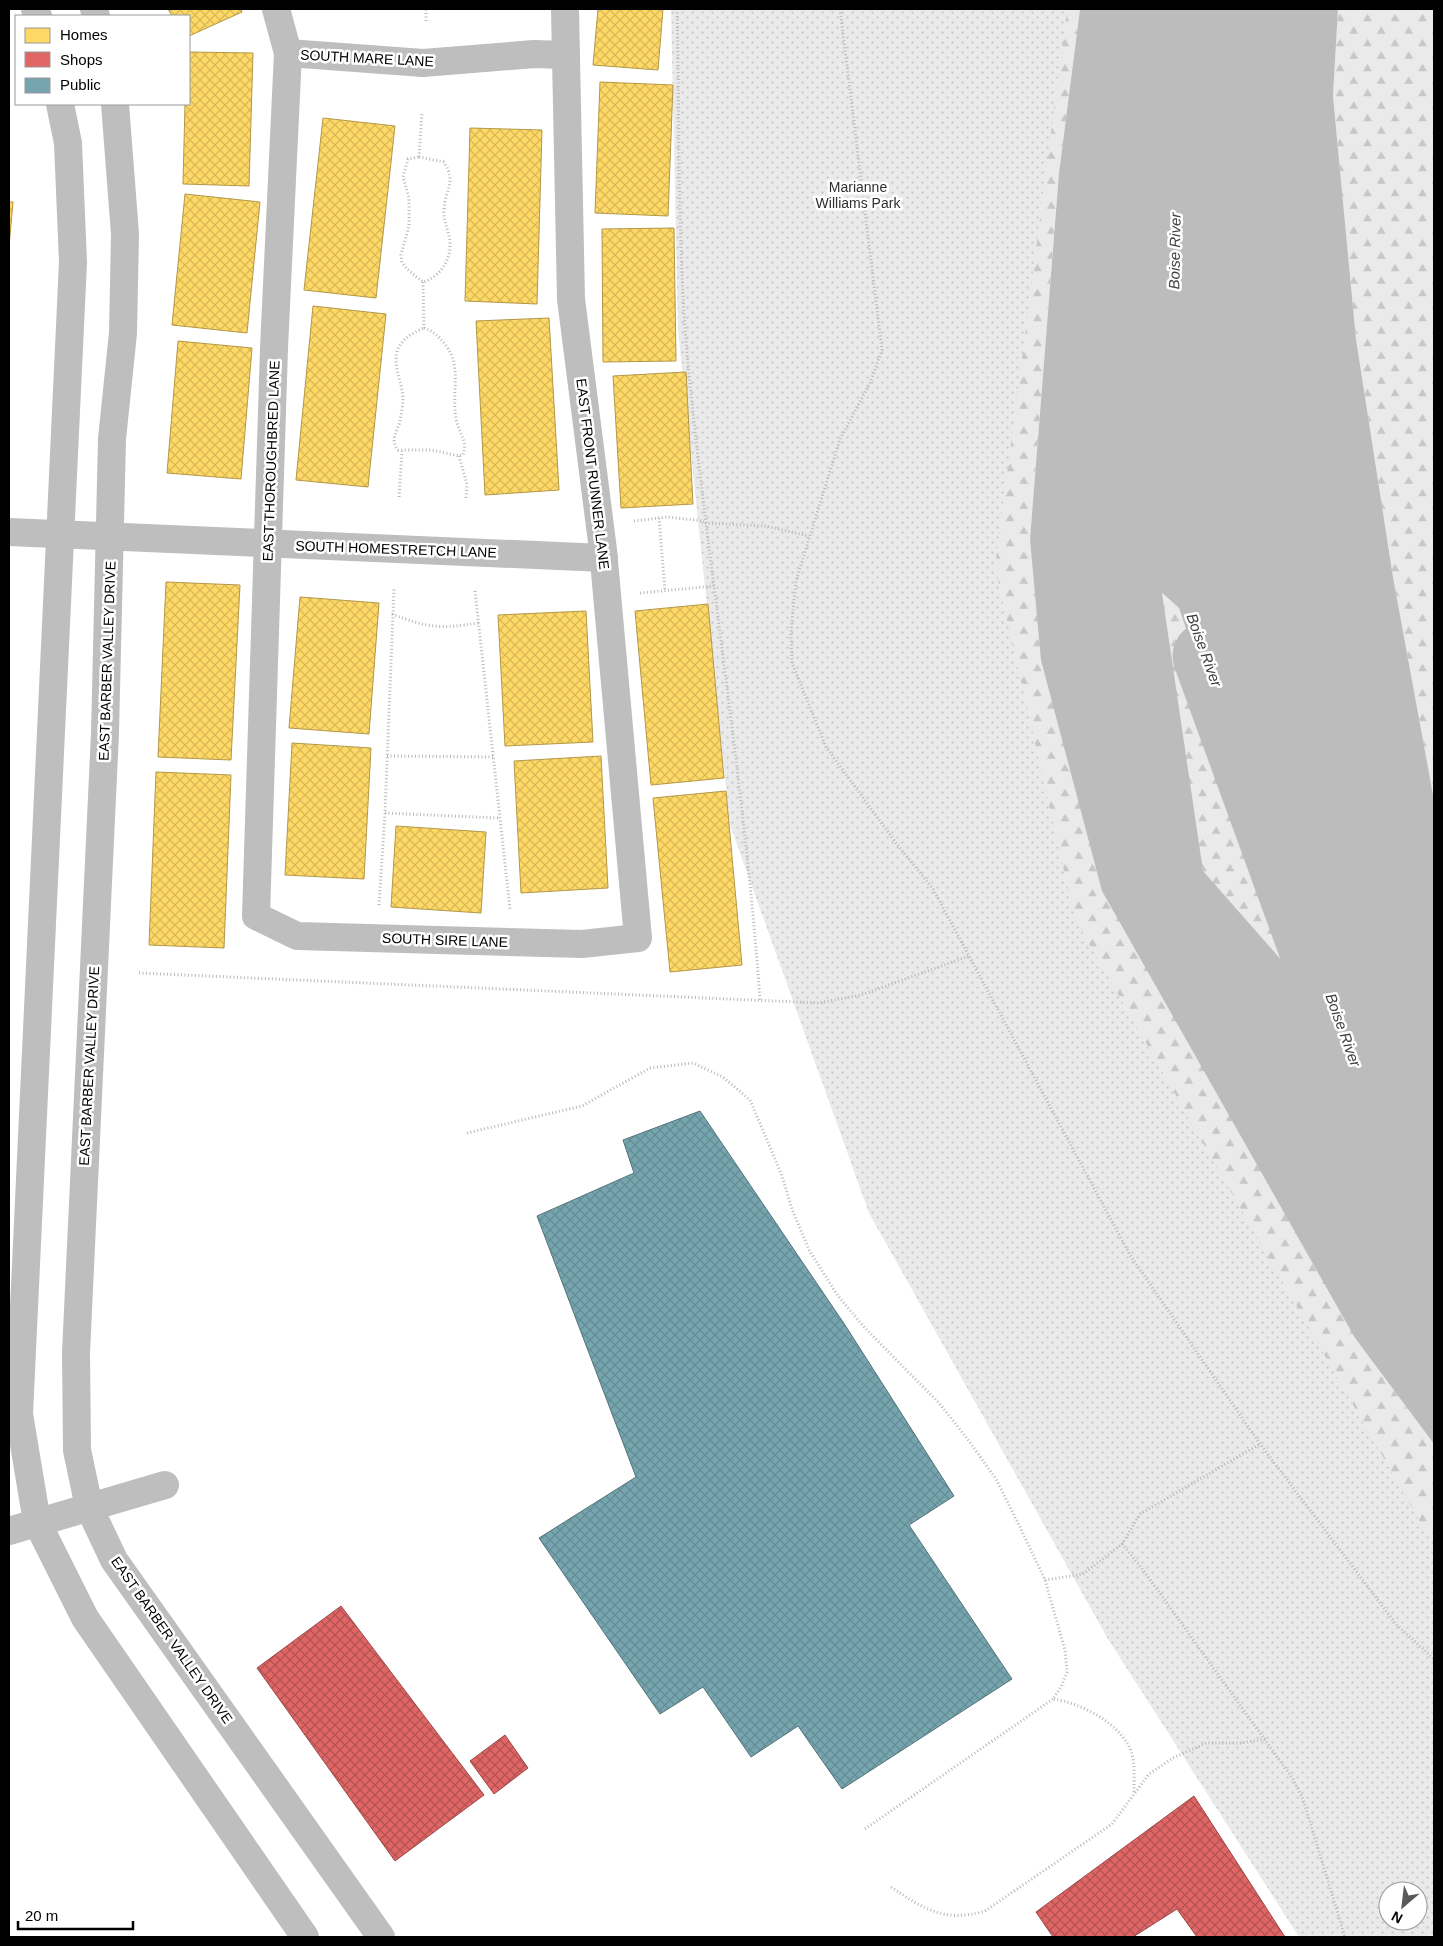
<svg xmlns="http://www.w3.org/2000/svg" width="1443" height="1946" viewBox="0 0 1443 1946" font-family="Arial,sans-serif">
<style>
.forest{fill:url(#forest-firs)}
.park{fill:url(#park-dots);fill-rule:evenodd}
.water{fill:#bcbcbc;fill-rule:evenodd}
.homes{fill:url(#homes-cross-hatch);stroke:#b29847}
.shops{fill:url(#shops-cross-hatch);stroke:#9d4747}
.public{fill:url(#public-cross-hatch);stroke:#53747a}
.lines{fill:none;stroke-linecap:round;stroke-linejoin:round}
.river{stroke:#bcbcbc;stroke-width:69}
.path{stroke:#b8b8b8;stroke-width:3;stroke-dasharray:1 2.5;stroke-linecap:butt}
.minor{stroke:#bebebe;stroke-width:28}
.labels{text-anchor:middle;stroke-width:5;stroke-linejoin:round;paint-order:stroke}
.street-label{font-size:14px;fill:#000;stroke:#fff}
.park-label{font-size:14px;fill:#2f2f2f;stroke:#fff}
.water-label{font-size:15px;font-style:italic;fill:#404040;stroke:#fff}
</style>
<defs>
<pattern id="forest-firs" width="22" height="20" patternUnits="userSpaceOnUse" patternTransform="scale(1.25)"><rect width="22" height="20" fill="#eaeaea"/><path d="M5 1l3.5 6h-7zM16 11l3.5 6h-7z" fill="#c7c7c7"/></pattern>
<pattern id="park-dots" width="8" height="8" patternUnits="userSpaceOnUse" patternTransform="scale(1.25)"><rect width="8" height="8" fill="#eaeaea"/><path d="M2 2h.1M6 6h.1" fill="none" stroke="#c7c7c7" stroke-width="1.8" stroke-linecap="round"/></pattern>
<pattern id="homes-cross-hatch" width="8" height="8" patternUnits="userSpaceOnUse" patternTransform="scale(1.25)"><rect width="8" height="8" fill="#ffd966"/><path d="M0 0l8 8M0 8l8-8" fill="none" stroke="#d9b857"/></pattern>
<pattern id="shops-cross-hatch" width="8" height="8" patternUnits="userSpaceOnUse" patternTransform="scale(1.25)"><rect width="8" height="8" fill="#e06666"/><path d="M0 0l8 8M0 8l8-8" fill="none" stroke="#b35252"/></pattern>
<pattern id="public-cross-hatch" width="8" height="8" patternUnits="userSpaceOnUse" patternTransform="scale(1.25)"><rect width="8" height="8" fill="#76a5af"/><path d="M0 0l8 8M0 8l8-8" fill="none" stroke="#648c95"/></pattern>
</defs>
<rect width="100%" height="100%" fill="#fff"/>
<!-- forest -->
<g class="forest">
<polygon points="871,9 1080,9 1059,173 1030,539 1355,1338 1434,1444 1434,1630 791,632"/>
<polygon points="1338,9 1434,9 1434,800 1393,577 1356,339 1333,96"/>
<polygon points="1161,593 1179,608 1207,691 1275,807 1332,928 1351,1028 1332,1026 1284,963 1202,871"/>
</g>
<!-- park -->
<path class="park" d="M671,9h394l1,8 -71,550 80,352 348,608 11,9v401h-135l-191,-298 -239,-426 -139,-388 -52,-495zM1388,1891h30v30h-30z"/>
<!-- water -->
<path class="water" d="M1080,9h258l-5,87 23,243 37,238 41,223v644l-79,-106 -253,-447 -61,-231 -11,-121 29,-366zM1162,593l17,15 28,83 68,116 57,121 19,100 -20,-2 -47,-63 -81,-92z"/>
<!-- homes -->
<g class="homes">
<polygon points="168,9 241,9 242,12 189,36 189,16 172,16"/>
<polygon points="598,9 663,9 658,70 593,65"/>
<polygon points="189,52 253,53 249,186 183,184 185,104 189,104"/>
<polygon points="600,82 673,85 668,216 595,213"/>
<polygon points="323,118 395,126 376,298 304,290"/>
<polygon points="470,128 542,130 537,304 465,301"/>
<polygon points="185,194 260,202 247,333 172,325"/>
<polygon points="9,202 13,202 9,247"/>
<polygon points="674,228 676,361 603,362 602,229"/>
<polygon points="313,306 386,314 368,487 296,480"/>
<polygon points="549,318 559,490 485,495 476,321"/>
<polygon points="178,341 252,348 241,479 167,473"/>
<polygon points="686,372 693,504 621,508 613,376"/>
<polygon points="166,582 240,585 231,760 158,757"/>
<polygon points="300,597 379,603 369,734 289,728"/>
<polygon points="708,604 724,778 651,785 635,611"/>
<polygon points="586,611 593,742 505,746 498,615"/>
<polygon points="292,743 371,748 364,879 285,875"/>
<polygon points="601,756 608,888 521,893 514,761"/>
<polygon points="156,772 231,775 224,948 149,945"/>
<polygon points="726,791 742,965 670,972 653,798"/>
<polygon points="396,826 486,832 481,913 391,907"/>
</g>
<!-- shops -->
<g class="shops">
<polygon points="341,1606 484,1795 395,1861 257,1668"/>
<polygon points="505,1735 528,1768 494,1794 470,1761"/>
<polygon points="1194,1796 1285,1937 1197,1937 1177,1909 1133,1937 1053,1937 1036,1912"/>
</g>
<!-- public -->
<polygon class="public" points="700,1111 845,1325 954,1496 909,1525 1012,1679 842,1789 798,1726 751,1757 703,1687 660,1714 539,1538 636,1477 537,1216 634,1173 623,1140"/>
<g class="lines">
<!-- river -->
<polyline class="river" points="1207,656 1414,1226 1434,1253"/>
<!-- path -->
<g class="path">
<path d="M677,9c3,118 0,237 11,355 21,212 57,423 72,636"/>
<polyline points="840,9 882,350 870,383 840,439 796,581 791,632 792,663 826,747 896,843 933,889 1130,1255 1260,1444 1396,1624 1434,1659"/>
<polyline points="426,21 426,9"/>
<path d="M419,157l25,5c13,22 1,26 0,48 -1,13 6,22 6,34 1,17 -12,34 -27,38l-16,-13 -5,-7 -1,-7 8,-29v-28l-6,-21 5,-18z"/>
<polyline points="419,157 422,112"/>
<polyline points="423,282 424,328"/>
<path d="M424,328c9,3 14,8 21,16 18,24 6,47 11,74 2,14 12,22 7,37l-4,1 -27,-6h-34c-8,-10 -1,-18 2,-29 1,-7 3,-16 3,-23 -1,-16 -11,-33 -5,-49 4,-10 16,-17 26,-21z"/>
<polyline points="459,456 467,484 466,499"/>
<polyline points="399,497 402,451"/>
<polyline points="659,518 665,591"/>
<polyline points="634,521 667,517 704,521"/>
<polyline points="705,523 765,526 809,536"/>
<polyline points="475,591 510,909"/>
<polyline points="640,593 714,586"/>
<path d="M392,614c37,14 47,15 87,9"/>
<polyline points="387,756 493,757"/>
<polyline points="385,813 498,818"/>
<polyline points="379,905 385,813 394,588"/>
<polyline points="139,973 819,1003 861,995 969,956"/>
<path d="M467,1133l115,-27 68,-38 43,-5 30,14 27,23 31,73 11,36 17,41 29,46 27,32 74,75 30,38 27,38 24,48 25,53 20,70 2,22 -6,15 -8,12c28,4 70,25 79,55 3,12 2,26 2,38"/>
<polyline points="1122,1544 1141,1567 1293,1779 1303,1799 1345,1937"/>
<polyline points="1045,1580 1083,1574 1122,1544 1140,1514 1260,1444"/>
<polyline points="865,1829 1053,1699"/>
<path d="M891,1887c33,22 54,36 94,24l127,-87 37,-50 24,-16 33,-15h35l24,-4"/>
</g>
<!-- minor -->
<g class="minor">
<polyline points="35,9 38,16"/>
<polyline points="94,9 96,16"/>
<polyline points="276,9 288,53 274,348 256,916 297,936 582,944 638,938 603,550 571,299 565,9"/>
<polyline points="288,53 423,63 534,54 566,55"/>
<polyline points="60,104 68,143 73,262 19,1414 37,1522 85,1618 305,1937"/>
<polyline points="115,104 125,234 123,333 112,439 105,733 76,1353 77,1450 89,1507 114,1560 381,1937"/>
<polyline points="9,532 604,558"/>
<polyline points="9,1531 165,1485"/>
</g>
</g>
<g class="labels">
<!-- street labels -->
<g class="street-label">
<text transform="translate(367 58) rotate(3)" y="5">SOUTH MARE LANE</text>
<text transform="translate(271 461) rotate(-88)" y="5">EAST THOROUGHBRED LANE</text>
<text transform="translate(593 474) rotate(83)" y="5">EAST FRONT RUNNER LANE</text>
<text transform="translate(396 549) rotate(2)" y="5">SOUTH HOMESTRETCH LANE</text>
<text transform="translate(107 661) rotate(-88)" y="5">EAST BARBER VALLEY DRIVE</text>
<text transform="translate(445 940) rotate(2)" y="5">SOUTH SIRE LANE</text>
<text transform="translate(89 1066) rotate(-87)" y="5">EAST BARBER VALLEY DRIVE</text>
<text transform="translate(172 1640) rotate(55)" y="5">EAST BARBER VALLEY DRIVE</text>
</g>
<!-- park labels -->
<g class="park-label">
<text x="858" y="192">Marianne<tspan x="858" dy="16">Williams Park</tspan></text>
</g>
<!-- water labels -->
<g class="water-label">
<text transform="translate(1175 251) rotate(-89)" y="5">Boise River</text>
<text transform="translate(1204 650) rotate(70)" y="5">Boise River</text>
<text transform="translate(1343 1030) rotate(70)" y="5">Boise River</text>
</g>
</g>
<!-- border -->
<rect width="1443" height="1946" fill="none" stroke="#000000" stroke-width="20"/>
<!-- legend -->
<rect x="15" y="15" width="175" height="90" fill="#ffffff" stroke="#999999"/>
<rect x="25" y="28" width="25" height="15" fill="#ffd966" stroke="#999999"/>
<text x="60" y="40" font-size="15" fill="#000000">Homes</text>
<rect x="25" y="52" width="25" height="15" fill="#e06666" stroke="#999999"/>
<text x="60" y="65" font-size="15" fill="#000000">Shops</text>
<rect x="25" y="78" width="25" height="15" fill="#76a5af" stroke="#999999"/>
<text x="60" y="90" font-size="15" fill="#000000">Public</text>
<!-- north arrow -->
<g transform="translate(1403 1906) rotate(208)"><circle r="24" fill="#ffffff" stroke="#999999"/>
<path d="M0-4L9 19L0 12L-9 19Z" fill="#595959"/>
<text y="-8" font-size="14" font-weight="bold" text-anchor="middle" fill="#000000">N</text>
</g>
<!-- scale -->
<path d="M18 1921v8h115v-8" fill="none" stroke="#000000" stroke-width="2.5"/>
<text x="25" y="1921" font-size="15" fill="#000000" stroke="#ffffff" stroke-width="4" paint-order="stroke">20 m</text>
</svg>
